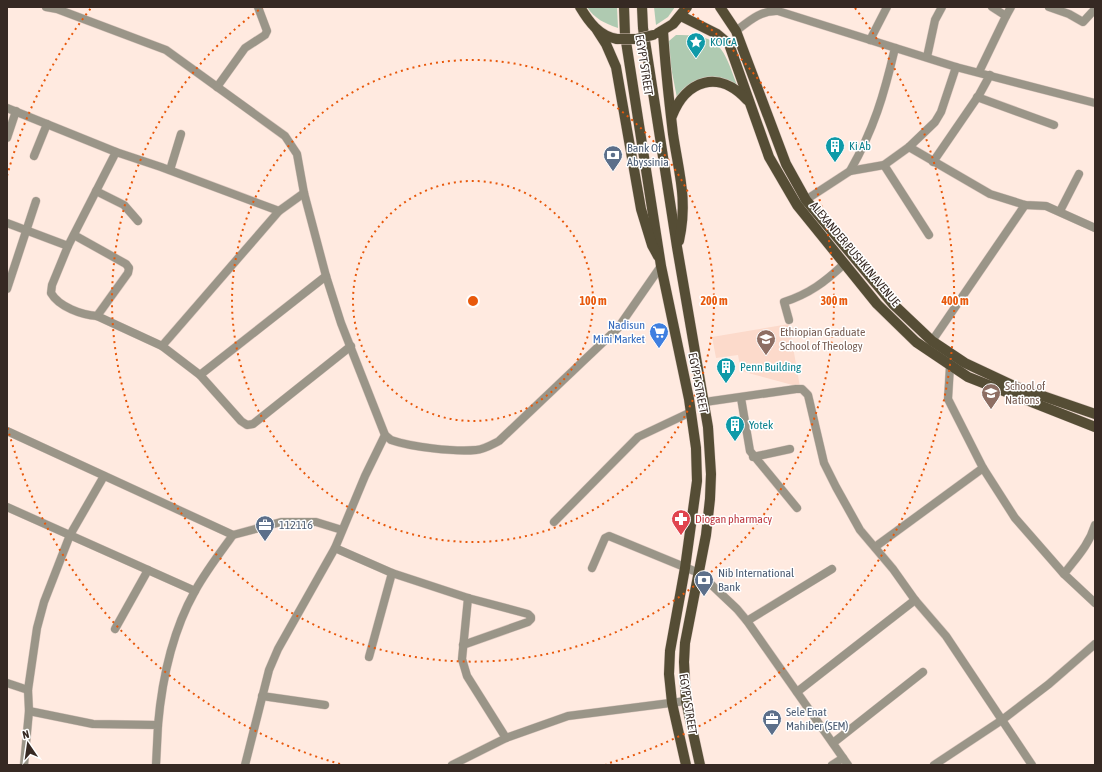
<svg xmlns="http://www.w3.org/2000/svg" width="1102" height="772" viewBox="0 0 1102 772" font-family="'Asap Condensed',sans-serif">
<style>
.built{fill:#fcdacb}
.grass{fill:#afcab1}
.lines{fill:none;stroke-linecap:round;stroke-linejoin:round}
.minor-casing{stroke:#dbc7be;stroke-width:9}
.major-casing{stroke:#dbc7be;stroke-width:11}
.minor{stroke:#9a9588;stroke-width:8}
.major{stroke:#554d35;stroke-width:10}
.major-bridge-casing{stroke:#dbc7be;stroke-width:11;stroke-linecap:butt}
.major-bridge{stroke:#554d35;stroke-width:10}
.ring{fill:none;stroke:#e8590c;stroke-width:2;stroke-dasharray:2 4}
.labels{text-anchor:middle;stroke-width:3;stroke-linejoin:round;paint-order:stroke}
.culture-label{font-size:12px;fill:#0d838f;stroke:#fff;text-anchor:start}
.street-label{font-size:12px;fill:#362923;stroke:#fff}
.service-label{font-size:12px;fill:#4e5e75;stroke:#fff;text-anchor:start}
.shop-label{font-size:12px;fill:#366cbe;stroke:#fff;text-anchor:end}
.education-label{font-size:12px;fill:#785e54;stroke:#fff;text-anchor:start}
.health-label{font-size:12px;fill:#be3a42;stroke:#fff;text-anchor:start}
.centre{fill:#e8590c;stroke:#fff;stroke-width:2}
.ring-label{font-size:12px;text-anchor:middle;font-weight:bold;fill:#e8590c;stroke:#fff;stroke-width:3;stroke-linejoin:round;paint-order:stroke}
</style>
<rect width="100%" height="100%" fill="#ffeae0"/>
<!-- built -->
<polygon class="built" points="789,324 800,387 741,371 738,355 716,358 712,337"/>
<!-- grass -->
<g class="grass">
<path d="M587,7h30l1,21c-14,-5 -23,-9 -31,-21z"/>
<polygon points="654,7 675,7 668,17 656,25"/>
<path d="M676,35c44,-1 47,12 61,50 -24,-13 -38,2 -60,13l-8,-41v-16z"/>
</g>
<g class="lines">
<defs>
<g id="minor">
<path d="M46,7l11,2 109,41 119,86 12,18 7,39 22,83 15,47 44,112 6,5c20,7 63,12 85,10 9,-1 15,-5 23,-9l119,-113 43,-62"/>
<polyline points="1049,7 1069,14 1083,22 1095,9"/>
<polyline points="1006,16 1011,7"/>
<path d="M736,31c13,-10 25,-21 42,-20l178,56 139,36"/>
<polyline points="870,40 887,7"/>
<polyline points="927,57 935,20 942,7"/>
<polyline points="979,72 1006,16 992,7"/>
<polyline points="217,87 245,48 265,35 267,31 258,7"/>
<polyline points="977,97 1054,125"/>
<polyline points="7,108 116,152 161,167 279,211 304,193"/>
<polyline points="7,138 16,111"/>
<polyline points="909,147 990,194 1025,205 1046,206 1095,228"/>
<path d="M116,152l-48,94 -16,39 -1,8c8,14 31,22 46,23l65,30 38,29 41,46 6,4 6,-1 98,-78"/>
<polyline points="34,156 47,124"/>
<polyline points="933,162 979,95 990,75"/>
<polyline points="884,165 929,235"/>
<polyline points="170,170 181,134"/>
<path d="M850,171c24,-42 34,-76 45,-123"/>
<polyline points="96,191 124,205 138,221"/>
<polyline points="801,203 850,171 884,165 909,147 935,122 941,112 956,67"/>
<polyline points="1060,211 1079,174"/>
<polyline points="7,223 68,246"/>
<polyline points="74,235 126,264 129,268 128,273 97,316"/>
<polyline points="7,289 36,201"/>
<path d="M789,320l-5,-18c25,-8 41,-20 60,-38"/>
<polyline points="932,341 1025,205"/>
<polyline points="162,346 279,211"/>
<polyline points="950,366 948,399 983,468 1015,518 1064,574 1095,603"/>
<polyline points="200,375 326,276"/>
<polyline points="741,398 750,451 797,508"/>
<polyline points="705,402 796,389 802,389 808,395 824,463 836,487 860,530 893,569 915,600 946,636 1032,765"/>
<polyline points="7,431 233,535"/>
<polyline points="753,457 790,449"/>
<polyline points="7,507 195,591"/>
<polyline points="554,522 638,437 691,412"/>
<polyline points="875,547 983,468"/>
<polyline points="335,548 392,573 468,598 528,614 531,617 531,619 528,622 463,645"/>
<polyline points="592,568 605,538 609,536 699,573 737,609 747,621 848,765"/>
<path d="M1064,574c12,-16 25,-29 31,-49"/>
<polyline points="468,598 462,659 467,676 506,738"/>
<polyline points="747,621 832,569"/>
<polyline points="115,629 148,570"/>
<polyline points="369,657 392,573"/>
<polyline points="7,683 28,690"/>
<polyline points="797,692 915,600"/>
<polyline points="262,696 325,705"/>
<polyline points="29,711 93,724 158,725 156,765"/>
<path d="M158,725c4,-46 14,-93 37,-134 11,-20 25,-38 38,-56l48,-13h35l26,8"/>
<polyline points="833,743 923,672"/>
<polyline points="24,765 29,711 28,690 37,628 44,602 70,535 104,476"/>
<polyline points="245,765 269,670 278,649 335,548 365,476 385,435"/>
<polyline points="452,765 506,738 568,716 686,701"/>
<polyline points="832,765 843,758"/>
<polyline points="934,765 1002,720 1049,684 1095,644"/>
</g>
<g id="major">
<path d="M580,7c9,15 19,29 37,32"/>
<polyline points="624,7 625,35 661,266 689,399 696,448 697,481 685,568 670,651 669,674 672,703 686,765"/>
<polyline points="642,7 643,28 677,247 708,427 711,474 710,499 706,535 685,643 684,662 686,701 700,765"/>
<polyline points="720,7 736,31 786,164 806,200 893,304 932,341 965,363 1014,386 1095,414"/>
<polyline points="681,16 717,34 729,44 769,157 797,205 877,304 916,342 968,377 1095,427"/>
<polyline points="597,30 606,44 616,67 641,209 652,245 658,256"/>
<path d="M663,31c2,34 6,69 10,103 6,40 15,66 6,107"/>
<polyline points="658,33 673,24 687,7"/>
<path d="M672,116c14,-36 47,-47 75,-16"/>
</g>
</defs>
<!-- minor casing -->
<use href="#minor" class="minor-casing"/>
<!-- major casing -->
<use href="#major" class="major-casing"/>
<!-- minor -->
<use href="#minor" class="minor"/>
<!-- major -->
<use href="#major" class="major"/>
<defs>
<polyline id="major-bridge" points="617,39 636,39 653,35"/>
</defs>
<!-- major-bridge casing -->
<use href="#major-bridge" class="major-bridge-casing"/>
<!-- major-bridge -->
<use href="#major-bridge" class="major-bridge"/>
</g>
<!-- distance rings -->
<g class="ring">
<circle cx="473" cy="301" r="120"/>
<circle cx="473" cy="301" r="241"/>
<path d="M683 7A361 361 0 1 1 263 7"/>
<path d="M340 764A482 482 0 0 1 7 426M7 176A482 482 0 0 1 91 8M855 8A482 482 0 0 1 606 764"/>
</g>
<!-- icons -->
<defs>
<symbol id="sight-pin" viewBox="-11 -11 22 30"><path d="M0 17L-7.5 6A9.5 9.5 0 1 1 7.5 6Z" fill="#0f9aa8" stroke="#fff"/><path d="M0-6L1.8-2.2L6-1.7L2.9 1.2L3.7 5.4L0 3.3L-3.7 5.4L-2.9 1.2L-6-1.7L-1.8-2.2Z" fill="#fff"/></symbol>
<symbol id="building-pin" viewBox="-11 -11 22 30"><path d="M0 17L-7.5 6A9.5 9.5 0 1 1 7.5 6Z" fill="#0f9aa8" stroke="#fff"/><path d="M-4-6H4V6H1V3H-1V6H-4ZM-2.5-4.3h1.7v1.8h-1.7ZM.8-4.3h1.7v1.8H.8ZM-2.5-1h1.7V.8h-1.7ZM.8-1h1.7V.8H.8Z" fill="#fff"/></symbol>
<symbol id="bank-pin" viewBox="-11 -11 22 30"><path d="M0 17L-7.5 6A9.5 9.5 0 1 1 7.5 6Z" fill="#5c6f8a" stroke="#fff"/><path d="M-6-4H6V4H-6ZM0-2.3a2.3 2.3 0 1 0 0 4.6a2.3 2.3 0 1 0 0-4.6Z" fill="#fff"/></symbol>
<symbol id="supermarket-pin" viewBox="-11 -11 22 30"><path d="M0 17L-7.5 6A9.5 9.5 0 1 1 7.5 6Z" fill="#3f7fe0" stroke="#fff"/><path d="M-6-5.5h2.5l.6 2H6L4.5 2H-2.5L-4.4-4H-6ZM-1.5 3.2a1.3 1.3 0 1 0 .1 0ZM3 3.2a1.3 1.3 0 1 0 .1 0Z" fill="#fff"/></symbol>
<symbol id="university-pin" viewBox="-11 -11 22 30"><path d="M0 17L-7.5 6A9.5 9.5 0 1 1 7.5 6Z" fill="#8d6e63" stroke="#fff"/><path d="M0-5L7-2L0 1L-7-2ZM-4 1L0 2.5L4 1V4Q0 6-4 4Z" fill="#fff"/></symbol>
<symbol id="school-pin" viewBox="-11 -11 22 30"><path d="M0 17L-7.5 6A9.5 9.5 0 1 1 7.5 6Z" fill="#8d6e63" stroke="#fff"/><path d="M0-5L7-2L0 1L-7-2ZM-4 1L0 2.5L4 1V4Q0 6-4 4Z" fill="#fff"/></symbol>
<symbol id="pharmacy-pin" viewBox="-11 -11 22 30"><path d="M0 17L-7.5 6A9.5 9.5 0 1 1 7.5 6Z" fill="#e0444e" stroke="#fff"/><path d="M-2-6h4v4h4v4h-4v4h-4v-4h-4v-4h4Z" fill="#fff"/></symbol>
<symbol id="office-pin" viewBox="-11 -11 22 30"><path d="M0 17L-7.5 6A9.5 9.5 0 1 1 7.5 6Z" fill="#5c6f8a" stroke="#fff"/><path d="M-6-3h4V-5.5h4V-3h4V5H-6ZM-1-4.5V-3h2v-1.5ZM-6 0V1H6V0Z" fill="#fff"/></symbol>
</defs>
<g fill-rule="evenodd">
<use href="#sight-pin" x="685" y="31" width="22" height="30"/>
<use href="#building-pin" x="824" y="135" width="22" height="30"/>
<use href="#bank-pin" x="602" y="144" width="22" height="30"/>
<use href="#supermarket-pin" x="648" y="321" width="22" height="30"/>
<use href="#university-pin" x="755" y="328" width="22" height="30"/>
<use href="#building-pin" x="715" y="356" width="22" height="30"/>
<use href="#school-pin" x="980" y="382" width="22" height="30"/>
<use href="#building-pin" x="724" y="414" width="22" height="30"/>
<use href="#pharmacy-pin" x="670" y="508" width="22" height="30"/>
<use href="#office-pin" x="254" y="514" width="22" height="30"/>
<use href="#bank-pin" x="693" y="569" width="22" height="30"/>
<use href="#office-pin" x="761" y="708" width="22" height="30"/>
</g>
<g class="labels">
<!-- culture labels -->
<g class="culture-label">
<text x="710" y="46">KOICA</text>
<text x="849" y="150">Ki Ab</text>
<text x="740" y="371">Penn Building</text>
<text x="749" y="429">Yotek</text>
</g>
<!-- street labels -->
<g class="street-label">
<text transform="translate(644 65) rotate(81)" y="4">EGYPT STREET</text>
<text transform="translate(855 254) rotate(50)" y="4">ALEXANDER PUSHKIN AVENUE</text>
<text transform="translate(698 383) rotate(79)" y="4">EGYPT STREET</text>
<text transform="translate(688 704) rotate(81)" y="4">EGYPT STREET</text>
</g>
<!-- service labels -->
<g class="service-label">
<text x="627" y="152">Bank Of<tspan x="627" dy="14">Abyssinia</tspan></text>
<text x="279" y="529">112116</text>
<text x="718" y="577">Nib International<tspan x="718" dy="14">Bank</tspan></text>
<text x="786" y="716">Sele Enat<tspan x="786" dy="14">Mahiber (SEM)</tspan></text>
</g>
<!-- shop labels -->
<g class="shop-label">
<text x="645" y="329">Nadisun<tspan x="645" dy="14">Mini Market</tspan></text>
</g>
<!-- education labels -->
<g class="education-label">
<text x="780" y="336">Ethiopian Graduate<tspan x="780" dy="14">School of Theology</tspan></text>
<text x="1005" y="390">School of<tspan x="1005" dy="14">Nations</tspan></text>
</g>
<!-- health labels -->
<g class="health-label">
<text x="695" y="523">Diogan pharmacy</text>
</g>
</g>
<circle cx="473" cy="301" r="6" class="centre"/>
<g class="ring-label">
<text x="593" y="305">100 m</text>
<text x="714" y="305">200 m</text>
<text x="834" y="305">300 m</text>
<text x="955" y="305">400 m</text>
</g>
<!-- border -->
<rect width="1102" height="772" fill="none" stroke="#362923" stroke-width="16"/>
<!-- north arrow -->
<g transform="translate(28 744) rotate(347)" stroke="#ffffff" stroke-width="3" paint-order="stroke">
<path d="M0-3L7 15L0 10L-7 15Z" fill="#362923"/>
<text y="-6" font-size="11" font-weight="bold" text-anchor="middle" fill="#362923">N</text>
</g>
</svg>
